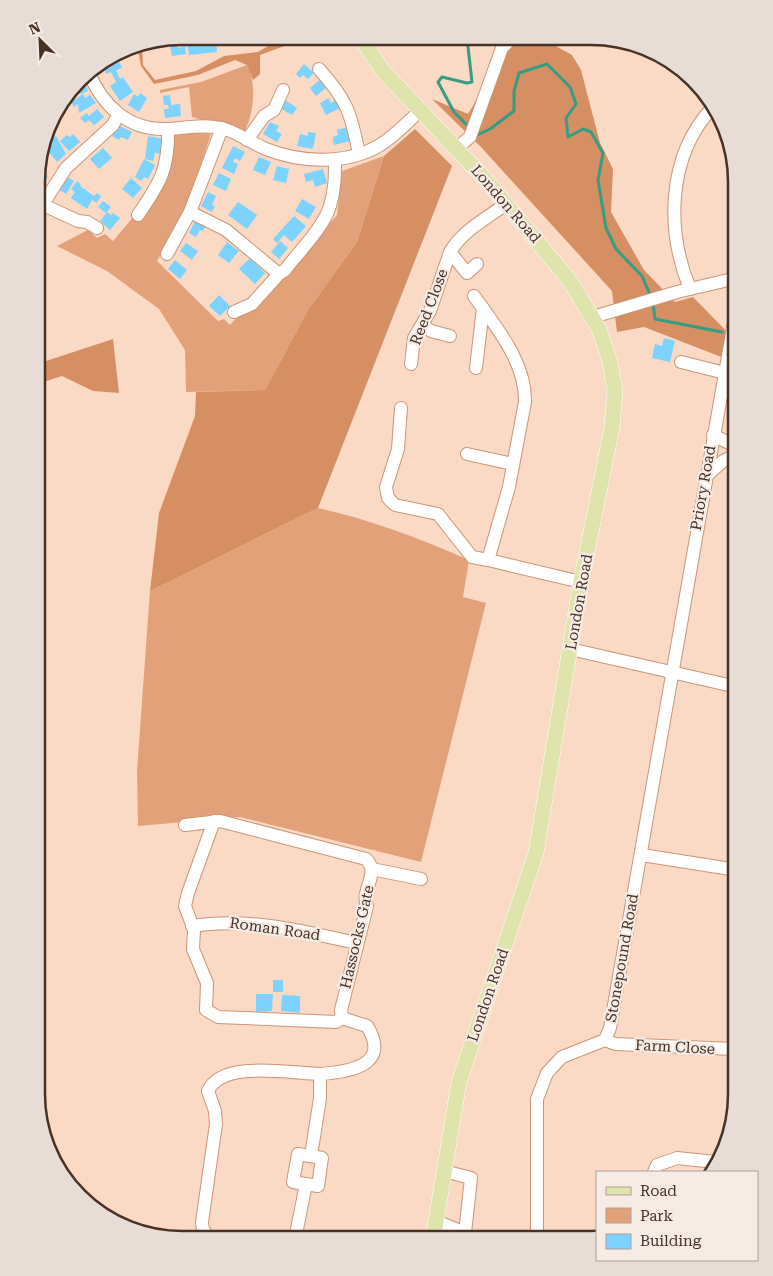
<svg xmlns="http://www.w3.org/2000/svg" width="773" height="1276" viewBox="0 0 773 1276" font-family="'Roboto Serif',serif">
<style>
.green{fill:#e3a17a}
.forest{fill:#d58f63}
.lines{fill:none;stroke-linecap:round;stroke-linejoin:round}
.stream{stroke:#369d82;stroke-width:3}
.building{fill:#7dd3ff}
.minor-casing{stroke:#ca9677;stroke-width:14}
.major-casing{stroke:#fff;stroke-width:16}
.minor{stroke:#fff;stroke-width:12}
.major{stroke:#dfe3ac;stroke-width:15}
.labels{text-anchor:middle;stroke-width:4.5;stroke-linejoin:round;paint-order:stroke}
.street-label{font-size:15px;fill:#473225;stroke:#f6ebe5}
.rim{fill:none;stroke:#473225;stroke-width:2.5}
</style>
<rect width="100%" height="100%" fill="#fad9c5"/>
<!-- green -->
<g class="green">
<path d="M247,65c10,20 7,46 -2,66l-53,-14 -3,-30 -29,6v-3l41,-8z"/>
<polygon points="192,132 211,134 184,214 157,261 218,321 224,319 230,325 239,315 255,309 337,215 342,171 384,156 357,242 308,310 265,390 186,392 185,350 159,309 107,271 57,246 88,230 97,238 105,234 113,241 167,177 175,135"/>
<path d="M318,508c53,12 101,30 151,52l-6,37 23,6 -65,259 -181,-45 -102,9 -1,-55 13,-180z"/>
</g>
<!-- forest -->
<g class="forest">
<polygon points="283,37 298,37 298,41 260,55 260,74 253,80 247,65 235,60 198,75 154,84 141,66 137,45 142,44 143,65 155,80 196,71 224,56 258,52"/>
<polygon points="525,41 554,45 572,55 581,70 600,143 613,169 611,212 644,270 675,302 693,297 737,342 737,363 644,327 617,332 612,291 481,147 432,99 468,114 483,89 500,44"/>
<polygon points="415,129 452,166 318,508 150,591 159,513 195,416 196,392 265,390 308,310 357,242 384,156"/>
<polygon points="113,339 119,393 93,391 62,376 37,384 37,364"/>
</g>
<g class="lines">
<!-- stream -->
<g class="stream">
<polyline points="467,38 472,82 467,83 442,77 438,82 454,112 470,128"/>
<polyline points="475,133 477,135 490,129 514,111 514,91 519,73 547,64 570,87 576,104 566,118 568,137 583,129 591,132 603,153 598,180 606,228 616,249 642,276 651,297"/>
<polyline points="653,303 655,319 722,332"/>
</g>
</g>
<!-- building -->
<g class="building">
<polygon points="216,40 217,52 189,55 187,43"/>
<polygon points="177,45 178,48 185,46 186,54 172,56 170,46"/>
<polygon points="116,54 122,68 116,70 118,75 120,79 123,77 133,92 120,101 110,86 116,82 111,72 106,74 102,62"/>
<polygon points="304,64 314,73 308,79 303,75 300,78 296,74"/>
<polygon points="83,79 88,91 80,94 77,89 73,89"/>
<polygon points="321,79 327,87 316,96 310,88"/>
<polygon points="140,93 147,98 139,112 128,105 134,94 138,97"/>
<polygon points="83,94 85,98 90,95 96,103 79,113 78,104 74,107 71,102"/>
<polygon points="170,95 171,105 180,104 181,116 165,118 164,109 169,109 168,105 164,105 163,96"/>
<polygon points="329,98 331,103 336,100 340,108 326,115 320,103"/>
<polygon points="285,100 297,108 292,115 280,108"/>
<polygon points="97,109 104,117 94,125 89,120 85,123 80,118 87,113 89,116"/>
<polygon points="270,122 279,126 276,131 282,134 277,142 263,134"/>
<polygon points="118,125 132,132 128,140 121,137 119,140 112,136"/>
<polygon points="348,127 351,141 334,145 333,137 338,135 337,130"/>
<polygon points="308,132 316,133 313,149 297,146 300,134 308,136"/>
<polygon points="73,134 80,142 69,151 60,141 67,135 70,137"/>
<polygon points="56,136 66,154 57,162 45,147"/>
<polygon points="148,136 164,139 162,154 155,153 153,161 145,159"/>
<polygon points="233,146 245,152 240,161 235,158 233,162 238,164 234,174 222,168"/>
<polygon points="103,148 112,158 99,169 90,159"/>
<polygon points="259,157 271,162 265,175 253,170"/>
<polygon points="144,159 155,165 148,179 144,177 142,181 135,177"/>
<polygon points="277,166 289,169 286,183 273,180"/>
<polygon points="323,169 327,183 315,187 313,180 306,182 304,174"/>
<polygon points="41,172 48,176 40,191 37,190 37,174 39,175"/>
<polygon points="219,173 231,179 226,191 213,185"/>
<polygon points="67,177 74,181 66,194 60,190"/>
<polygon points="131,178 142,188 133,198 122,189"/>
<polygon points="77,181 81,184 80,186 94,196 97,193 101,196 97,203 92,200 87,209 71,198 75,192 71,189"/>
<polygon points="208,192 216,196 212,205 215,206 212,212 201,206"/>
<polygon points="302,199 316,207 309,219 295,211"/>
<polygon points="103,201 111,207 106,213 98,207"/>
<polygon points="238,202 257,215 247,229 228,215"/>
<polygon points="107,212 111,215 113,213 120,218 110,230 100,221"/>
<polygon points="294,216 306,226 292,242 284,235 277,243 273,239"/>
<polygon points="195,221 206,226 203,231 200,230 196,237 189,233"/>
<polygon points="280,241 288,248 279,259 271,252"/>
<polygon points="227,242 239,251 229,263 218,255"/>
<polygon points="186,243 198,251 192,260 180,251"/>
<polygon points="250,258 265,273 255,284 239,269"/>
<polygon points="175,260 187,270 180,279 168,269"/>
<polygon points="219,295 230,306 220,316 209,306"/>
<polygon points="664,338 675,341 670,362 652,358 655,344 662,346"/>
<rect x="273" y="980" width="10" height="12"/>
<polygon points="256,994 273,994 272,1011 256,1012"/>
<polygon points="282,995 300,996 300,1013 281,1011"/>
</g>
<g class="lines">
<defs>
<g id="minor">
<path d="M319,69c28,31 32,44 40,85"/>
<path d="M88,71c14,34 40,60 80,58 18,-1 35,-5 53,-1 15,3 30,15 45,21 35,14 81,16 114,-4 15,-9 28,-24 41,-35"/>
<path d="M222,128l-32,84 36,18 53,44 6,-4c13,-17 39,-43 45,-64 5,-16 5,-31 5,-47"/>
<polyline points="247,140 264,116 274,110 283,90"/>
<polyline points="457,148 470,137 502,48 512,38"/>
<polyline points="37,202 78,221 87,222 97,228"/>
<polyline points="43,204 66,168 113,125 118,115"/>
<path d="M138,215c22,-32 31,-46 30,-86"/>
<polyline points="167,254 190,212"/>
<path d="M477,264l-10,9 -17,-21c12,-21 37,-34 56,-48"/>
<path d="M690,289c-24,-59 -23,-132 22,-181"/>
<path d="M474,296c22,31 52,66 51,106l-16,85 -21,73 93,22"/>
<polyline points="234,312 252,304 279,274"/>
<polyline points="593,317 677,292 737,278"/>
<polyline points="423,325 431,331 450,336"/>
<polyline points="681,362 725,373"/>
<polyline points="411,364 414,338 430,311 450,252"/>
<polyline points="476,368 483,308"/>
<polyline points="401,408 398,449 386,487 388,498 395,505 438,514 472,557 488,560"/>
<polyline points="713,435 737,447"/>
<polyline points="467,454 513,464"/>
<polyline points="705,477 723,461 737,454"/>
<polyline points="570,649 737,687"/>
<polyline points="214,821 188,893 185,906 194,930 193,949 207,983 206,1010 218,1017 336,1022 342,1018"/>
<path d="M185,825l35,-4 146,38c15,14 -6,31 1,47l-26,104 1,8 25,8c25,40 -19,46 -47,48v24l-9,58"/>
<polyline points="642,855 737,870"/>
<polyline points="372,869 421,879"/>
<path d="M192,926c55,-9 111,5 164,17"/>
<polyline points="605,1040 615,1044 734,1049 734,1038"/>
<polygon points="298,1154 322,1158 318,1186 293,1182"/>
<polyline points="444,1171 471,1178 465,1233"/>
<polyline points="654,1172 657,1165 677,1158 715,1162"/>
<polyline points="436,1221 465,1233 465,1238"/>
<path d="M211,1239l-8,-9 -1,-8 14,-98 -1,-13 -7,-20c14,-32 85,-17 112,-17"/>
<polyline points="295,1239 306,1184"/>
<polyline points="537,1240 537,1099 547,1073 562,1057 605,1040 610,1028 737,305"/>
</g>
<polyline id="major" points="360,37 383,71 487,181 570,281 599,329 610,362 615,391 612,427 581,582 536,853 459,1082 433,1239"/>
</defs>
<!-- minor casing -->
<use href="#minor" class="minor-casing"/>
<!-- major casing -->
<use href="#major" class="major-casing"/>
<!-- minor -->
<use href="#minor" class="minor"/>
<!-- major -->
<use href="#major" class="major"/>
</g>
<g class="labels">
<!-- street labels -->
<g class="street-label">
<text transform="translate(506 204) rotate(49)" y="5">London Road</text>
<text transform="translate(429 307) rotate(-69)" y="5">Reed Close</text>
<text transform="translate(703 488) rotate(-80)" y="5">Priory Road</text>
<text transform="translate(579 602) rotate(-80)" y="5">London Road</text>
<text transform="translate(275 929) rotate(8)" y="5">Roman Road</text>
<text transform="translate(357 937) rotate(-77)" y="5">Hassocks Gate</text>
<text transform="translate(622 958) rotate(-80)" y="5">Stonepound Road</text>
<text transform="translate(488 995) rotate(-71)" y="5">London Road</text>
<text transform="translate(675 1047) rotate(3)" y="5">Farm Close</text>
</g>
</g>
<!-- crop -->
<path d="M0 0H773V1276H0ZM182 45H591A137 137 0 0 1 728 182V1094A137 137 0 0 1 591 1231H182A137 137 0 0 1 45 1094V182A137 137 0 0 1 182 45Z" fill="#e8dcd6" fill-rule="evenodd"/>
<path class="rim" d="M182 45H591A137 137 0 0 1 728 182V1094A137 137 0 0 1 591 1231H182A137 137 0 0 1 45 1094V182A137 137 0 0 1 182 45Z"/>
<!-- legend -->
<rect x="596" y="1171" width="162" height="90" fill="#f6ebe5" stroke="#b0a198"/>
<rect x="606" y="1187" width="25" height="8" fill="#dfe3ac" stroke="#b0a198"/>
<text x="640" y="1196" font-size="15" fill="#473225">Road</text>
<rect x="606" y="1208" width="25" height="15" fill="#e3a17a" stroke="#b0a198"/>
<text x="640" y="1221" font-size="15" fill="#473225">Park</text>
<rect x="606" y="1234" width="25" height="15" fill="#7dd3ff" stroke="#b0a198"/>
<text x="640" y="1246" font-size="15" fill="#473225">Building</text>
<!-- north arrow -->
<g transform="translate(40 40) rotate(336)" stroke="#f6ebe5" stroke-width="4" paint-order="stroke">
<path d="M0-4L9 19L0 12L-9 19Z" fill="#473225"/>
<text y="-8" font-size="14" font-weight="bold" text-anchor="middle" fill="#473225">N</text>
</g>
</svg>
